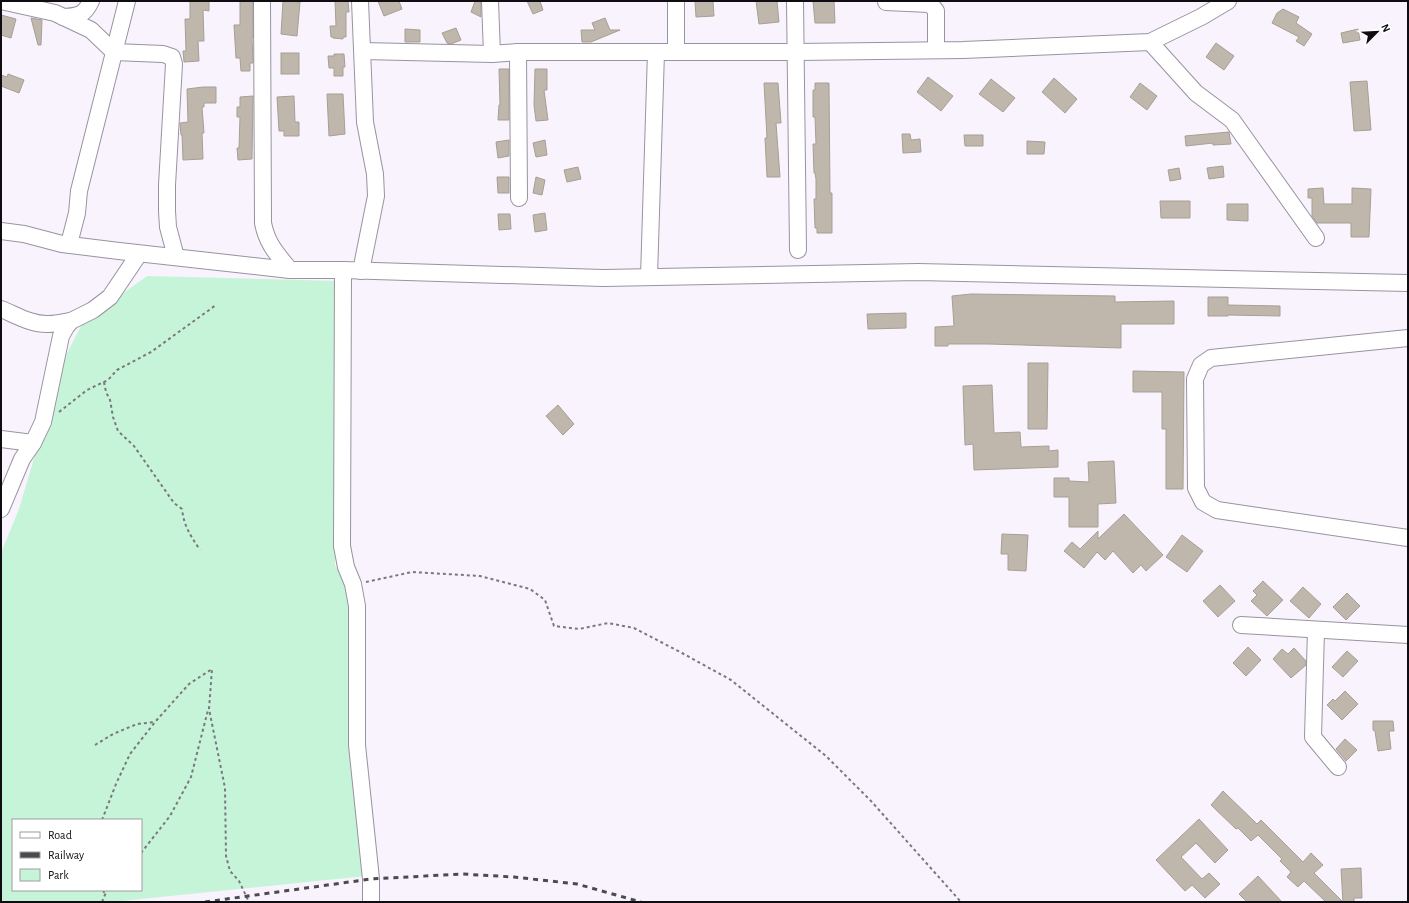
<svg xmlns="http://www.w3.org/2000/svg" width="1409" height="903" viewBox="0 0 1409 903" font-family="'Alegreya Sans',sans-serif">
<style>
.green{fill:#c6f4d8;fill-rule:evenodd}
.building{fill:#c0b7ac;stroke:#a79f94}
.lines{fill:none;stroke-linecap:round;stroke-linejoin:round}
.minor-casing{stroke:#99939f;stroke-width:18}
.path{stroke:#7b777e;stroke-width:2;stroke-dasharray:3 3;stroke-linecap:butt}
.minor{stroke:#fff;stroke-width:16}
.rail{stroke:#4c494f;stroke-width:3;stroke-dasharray:5 5;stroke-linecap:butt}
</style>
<rect width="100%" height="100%" fill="#f9f3fe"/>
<!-- green -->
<path class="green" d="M147,276l191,5 -3,284 18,32 13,279 -254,26h-111v-349l18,-44 43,-146 21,-41zM13,820h128v70h-128z"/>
<!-- building -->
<g class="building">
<polygon points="190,1 209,1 209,11 203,10 204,41 198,41 199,61 184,62 183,51 186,51 185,19 190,19"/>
<polygon points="240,1 253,1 253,38 252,38 253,63 250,63 250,71 241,71 240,58 236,58 234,25 240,25"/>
<polygon points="283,1 300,2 297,36 281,34"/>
<polygon points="335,1 348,1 349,12 346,12 346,37 343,37 343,39 333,38 333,37 331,37 330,26 336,26"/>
<polygon points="378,1 399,1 402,9 384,16"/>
<polygon points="475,1 481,1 481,17 471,12"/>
<polygon points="527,1 540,1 543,10 533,14"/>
<polygon points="695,1 713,1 714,16 696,17"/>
<polygon points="756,1 777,1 779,22 759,24"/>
<polygon points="813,1 834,1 835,23 815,23"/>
<polygon points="1283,9 1299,17 1296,23 1312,34 1304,46 1296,41 1299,37 1272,23 1277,13"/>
<polygon points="1,15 16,19 11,38 1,35"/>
<polygon points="31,18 42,20 41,45 38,45"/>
<polygon points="605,18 610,30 620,30 591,42 582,42 581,30 595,30 592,23"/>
<polygon points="456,28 461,40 451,44 447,43 442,33"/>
<polygon points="405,29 420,30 420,42 405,42"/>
<polygon points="1358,29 1360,40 1343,43 1341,33"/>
<polygon points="1216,43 1234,56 1224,70 1206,57"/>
<rect x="281" y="53" width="18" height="21"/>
<polygon points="334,54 344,54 345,67 343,67 343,76 334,76 334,68 329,68 328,56 334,56"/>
<polygon points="499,69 509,69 509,120 498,120 499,105 500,105"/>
<polygon points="535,69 547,69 547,90 544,90 548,120 536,121 534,105"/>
<polygon points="8,74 24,80 19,93 1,86 1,75 7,77"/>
<polygon points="928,77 953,96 941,111 917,92"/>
<polygon points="1054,78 1077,99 1065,113 1042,92"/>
<polygon points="991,79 1015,98 1003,112 979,94"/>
<polygon points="1367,81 1371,130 1354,131 1350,82"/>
<polygon points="764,83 778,83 781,123 776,123 780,177 767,177 765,138 767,138"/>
<polygon points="815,83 829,83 830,193 832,193 832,233 817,233 817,228 815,228 814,199 816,199 816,179 815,173 814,173 813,144 816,144 815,117 813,117 813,90 815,90"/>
<polygon points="1140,83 1157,96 1147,110 1130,97"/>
<polygon points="203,87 216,87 216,103 204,103 204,107 202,107 204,133 202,133 203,159 183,160 182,135 181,135 180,123 188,122 187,89"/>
<polygon points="327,94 343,94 345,134 329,136"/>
<polygon points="253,96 252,159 238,160 237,148 239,148 240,117 237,117 237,107 240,107 240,97"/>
<polygon points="294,96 295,122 299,122 299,136 284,136 284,131 279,131 277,97"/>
<polygon points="1229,132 1231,144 1213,145 1213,143 1186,146 1185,136"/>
<polygon points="902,134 910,134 911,140 920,139 921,152 903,153"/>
<polygon points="964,135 983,135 983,146 965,146"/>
<polygon points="509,140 509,156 498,158 496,142"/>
<polygon points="545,140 547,155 536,157 533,143"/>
<polygon points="1027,141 1045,142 1044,154 1027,154"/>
<polygon points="1223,166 1224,177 1209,179 1207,168"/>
<polygon points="578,167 581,179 567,182 564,170"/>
<polygon points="1179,168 1181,179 1170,181 1168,170"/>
<polygon points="497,177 509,177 509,193 498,193"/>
<polygon points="536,177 545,180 542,195 533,193"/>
<polygon points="1323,188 1324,204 1352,204 1352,188 1371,189 1369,237 1351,237 1351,223 1317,223 1312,216 1312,198 1308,198 1308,189"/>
<polygon points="1160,201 1190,201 1190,218 1161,218"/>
<polygon points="1227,204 1248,204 1248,221 1227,220"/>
<polygon points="545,213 547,230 535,232 533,215"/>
<polygon points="498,214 510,214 511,229 499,230"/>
<polygon points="971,294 1115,296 1115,302 1174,301 1174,324 1121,324 1121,348 989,344 948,344 948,346 935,346 935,327 954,326 952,296"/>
<polygon points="1208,297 1228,297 1228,305 1280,306 1280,316 1228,315 1228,316 1208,316"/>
<polygon points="906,313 906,328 868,329 867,314"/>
<polygon points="1028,363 1048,363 1047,429 1028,429"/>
<polygon points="1133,371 1184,372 1183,489 1166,489 1166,429 1162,429 1162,392 1133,392"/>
<polygon points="992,385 994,433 1020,432 1021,447 1049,446 1049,451 1058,450 1058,467 974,470 973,444 965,445 963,386"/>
<polygon points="558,405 574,424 563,435 546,416"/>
<polygon points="1114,461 1116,503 1098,504 1098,527 1069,527 1069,497 1054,497 1054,478 1069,478 1069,481 1089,482 1088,462"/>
<polygon points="1124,514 1163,555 1146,571 1141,565 1133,573 1113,551 1105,560 1097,552 1084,568 1064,551 1072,542 1080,549 1098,531 1098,539"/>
<polygon points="1002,534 1028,535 1026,571 1008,570 1008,554 1001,554"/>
<polygon points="1182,535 1203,551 1187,572 1166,557"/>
<polygon points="1263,581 1283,600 1267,616 1251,601 1257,595 1253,591"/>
<polygon points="1220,585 1235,601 1218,617 1203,601"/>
<polygon points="1303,587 1321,604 1309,618 1290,601"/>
<polygon points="1347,593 1360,606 1346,620 1333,607"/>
<polygon points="1248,647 1261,660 1246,676 1233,663"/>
<polygon points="1294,648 1306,661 1306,665 1291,678 1273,659 1282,649 1288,654"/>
<polygon points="1347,651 1358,661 1343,677 1332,667"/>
<polygon points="1345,691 1358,704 1342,720 1327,705 1333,699 1335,701"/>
<polygon points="1373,721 1393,721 1394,731 1389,731 1391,749 1378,751 1375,731 1373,730"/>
<polygon points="1345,739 1357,750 1346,761 1336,749"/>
<polygon points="1223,791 1257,824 1261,820 1303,862 1311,853 1323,865 1314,873 1343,902 1341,869 1361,868 1362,898 1354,898 1354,902 1326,902 1304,881 1298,887 1287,877 1291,872 1280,861 1282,859 1258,835 1251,841 1238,828 1236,829 1211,805"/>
<polygon points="1199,819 1228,850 1215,863 1196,843 1181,857 1202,879 1209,873 1220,884 1205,898 1192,885 1185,891 1156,860"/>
<polygon points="1258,876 1282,902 1247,902 1239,894"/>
</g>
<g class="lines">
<defs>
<g id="minor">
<polyline points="1,1 55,13 91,30 114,52 163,54 172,57 174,64 167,185 167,211 168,227 176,257"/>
<path d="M262,1l1,222c4,21 14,31 27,47"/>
<polyline points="360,1 365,122 375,174 376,196 361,271"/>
<polyline points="490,1 492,54"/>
<polyline points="795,1 798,250"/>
<polyline points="886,2 929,4 933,7 936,11 936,50"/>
<path d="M63,17c15,-1 21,-1 28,-16"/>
<polyline points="1150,42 1196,93 1232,120 1316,238"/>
<polyline points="363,51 492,54 518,52 796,52 963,50 1150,42 1201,17 1228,1"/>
<polyline points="518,52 519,198"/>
<polyline points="676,52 676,1"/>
<polyline points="1,231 24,234 62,244 119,251 290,270 343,270 603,278 918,272 1408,283"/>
<polyline points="69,244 77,213 79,191 127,1"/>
<polyline points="343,270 342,546 346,567 353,584 357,606 357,745 371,879 371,902"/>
<polyline points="649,277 656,52"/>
<path d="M1,309c15,6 31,16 48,15 7,0 15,-2 22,-3"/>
<polyline points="1408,338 1211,358 1201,365 1195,379 1196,488 1203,502 1217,510 1408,538"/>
<polyline points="1,439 33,443"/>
<polyline points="1,509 22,459 33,443 43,422 61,336 66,327 71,321 93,310 110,297 139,254"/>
<polyline points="1241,625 1408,635"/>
<polyline points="1316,630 1313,737 1338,767"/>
</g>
</defs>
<!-- minor casing -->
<use href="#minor" class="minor-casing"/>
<!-- path -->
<g class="path">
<path d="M104,382l2,10 4,8 3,17 5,14 16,15 40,57 8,6c2,17 8,26 18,41"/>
<polyline points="59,412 87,390 108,380 117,370 151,352 216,305"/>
<polyline points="366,582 412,572 480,576 530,589 545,600 554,626 579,629 608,623 634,628 682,653 731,680 826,756 871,801 961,902"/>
<polyline points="95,745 113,734 137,724 155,722"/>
<polyline points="102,820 116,784 130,754 155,722 189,684 212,669 209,709 225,788 226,856 230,871 239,881 249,902"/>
<polyline points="141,853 170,816 191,777 208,710"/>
<polyline points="103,890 105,894"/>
<polyline points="102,902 107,890"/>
</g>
<!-- minor -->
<use href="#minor" class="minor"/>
<!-- rail -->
<polyline class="rail" points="205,902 371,879 462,874 514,877 577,884 641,902"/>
</g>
<!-- border -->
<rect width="1409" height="903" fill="none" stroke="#0f0d11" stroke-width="4"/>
<!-- legend -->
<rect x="12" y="819" width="130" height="72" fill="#ffffff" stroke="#9f9ea0"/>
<rect x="20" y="832" width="20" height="6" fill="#ffffff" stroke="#9f9ea0"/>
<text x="48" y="839" font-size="12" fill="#0f0d11">Road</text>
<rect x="20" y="852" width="20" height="6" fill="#4c494f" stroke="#9f9ea0"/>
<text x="48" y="859" font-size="12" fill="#0f0d11">Railway</text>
<rect x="20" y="869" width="20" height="12" fill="#c6f4d8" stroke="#9f9ea0"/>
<text x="48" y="879" font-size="12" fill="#0f0d11">Park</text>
<!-- north arrow -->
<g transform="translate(1377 32) rotate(66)" stroke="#ffffff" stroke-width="3" paint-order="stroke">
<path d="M0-3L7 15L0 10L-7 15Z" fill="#0f0d11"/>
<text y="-6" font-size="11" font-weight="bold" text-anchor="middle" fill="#0f0d11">N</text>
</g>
</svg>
